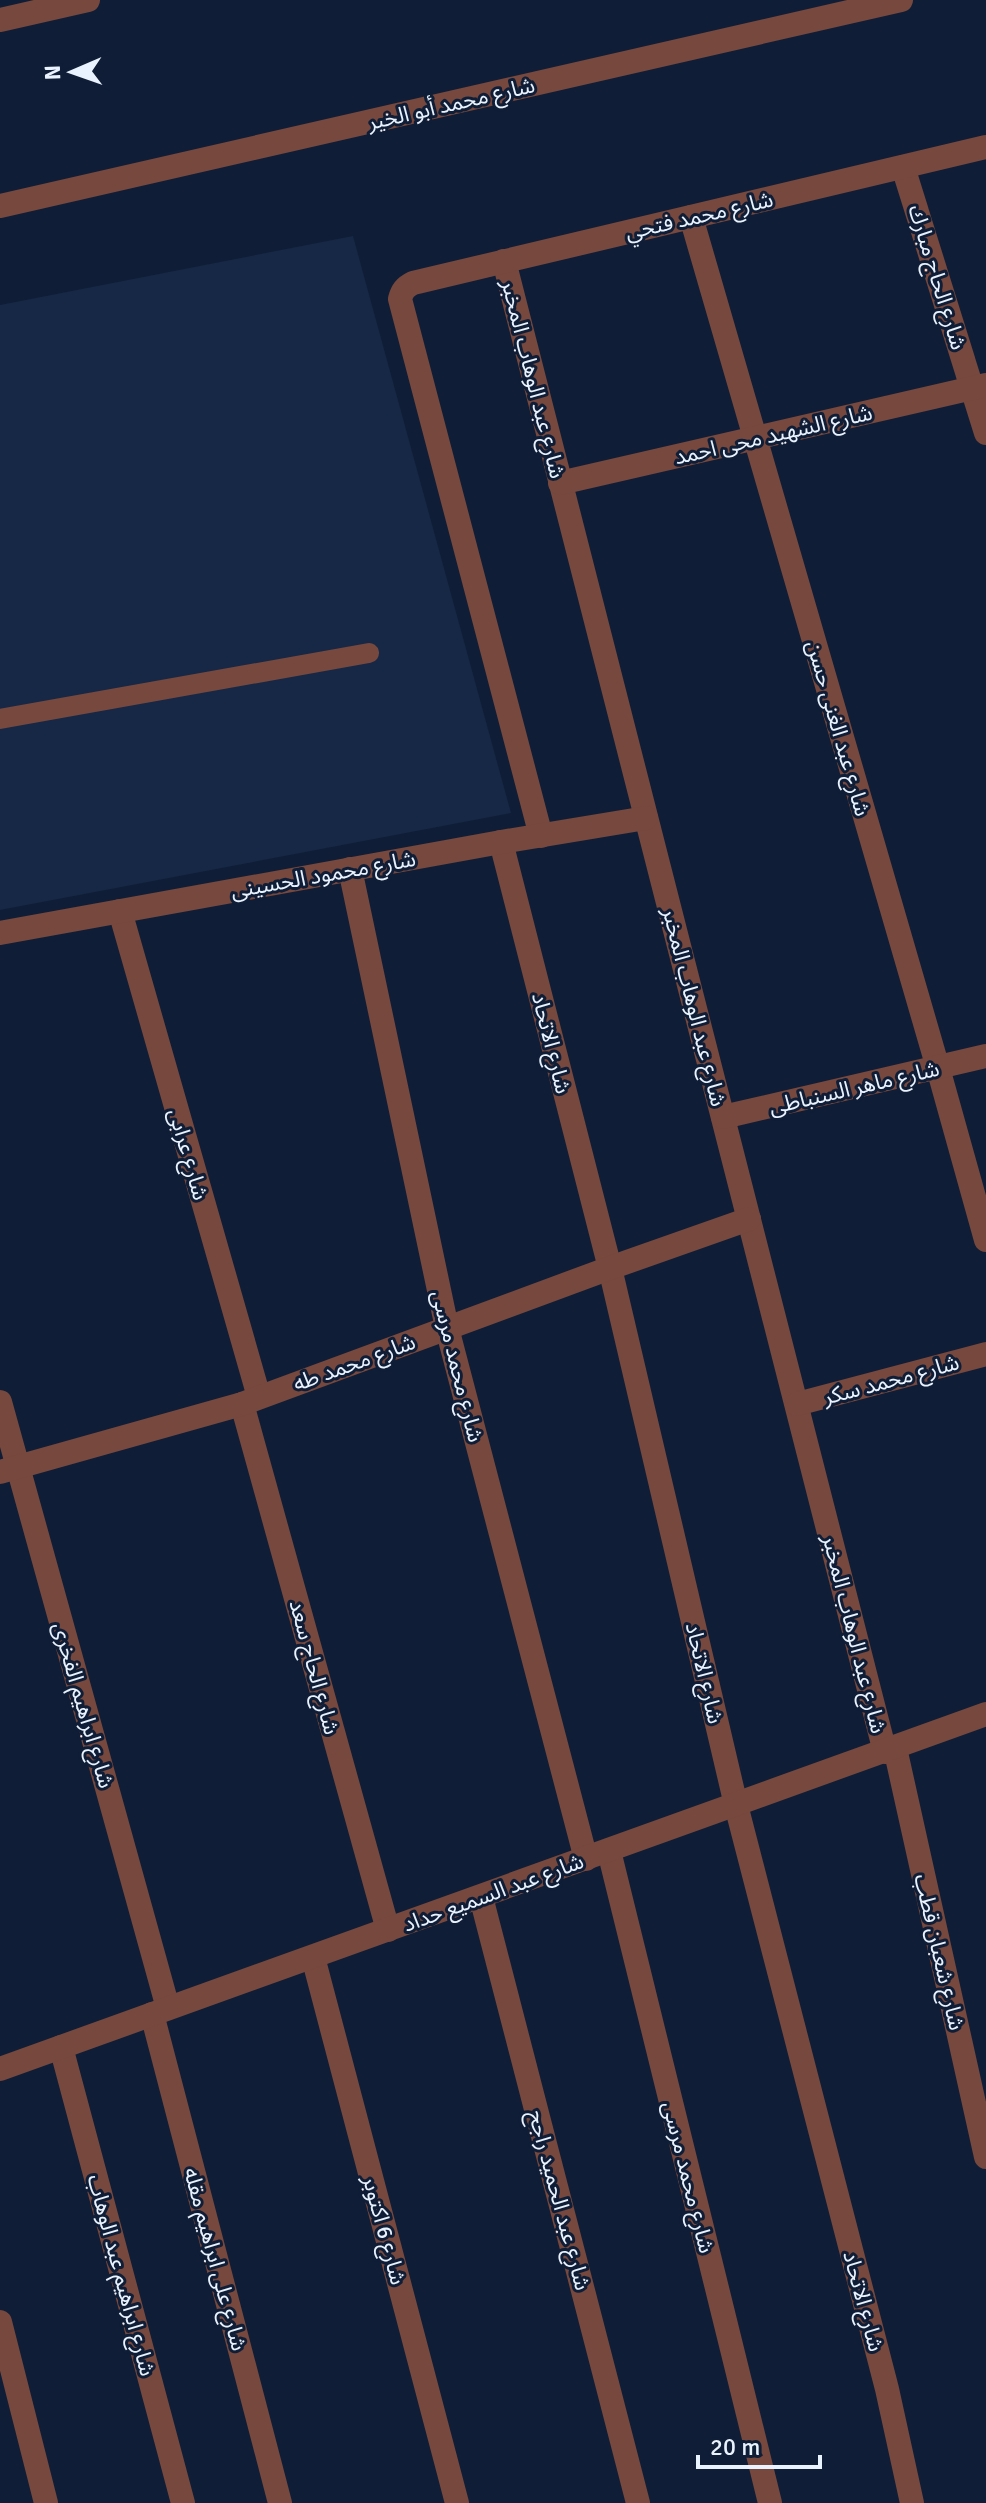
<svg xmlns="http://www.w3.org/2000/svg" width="986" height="2503" viewBox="0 0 986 2503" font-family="Signika,'Noto Sans Arabic',sans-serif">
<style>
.built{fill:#162845}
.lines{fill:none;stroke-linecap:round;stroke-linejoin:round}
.lane{stroke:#77483e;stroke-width:20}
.street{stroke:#77483e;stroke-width:24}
.labels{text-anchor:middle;stroke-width:6;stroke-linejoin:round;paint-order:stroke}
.street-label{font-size:22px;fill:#e9f2ff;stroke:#0f1e36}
</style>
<rect width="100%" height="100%" fill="#0f1e36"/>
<!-- built -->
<polygon class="built" points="353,236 511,813 0,910 0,305"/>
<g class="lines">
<!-- lane -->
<polyline class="lane" points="0,719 369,653"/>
<!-- street -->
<g class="street">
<polyline points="0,20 88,0"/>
<polyline points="903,167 986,433"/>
<polyline points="0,206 901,0"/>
<polyline points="691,217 938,1068 986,1240"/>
<polyline points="504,261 885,1752"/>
<polyline points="560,483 986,385"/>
<path d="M541,836l-141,-537c2,-8 5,-12 13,-16l573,-136"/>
<polyline points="501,842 610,1268 736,1805 887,2389 912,2503"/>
<polyline points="350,869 447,1328 586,1859"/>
<polyline points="120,911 259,1397"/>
<polyline points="0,933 501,842 646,818"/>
<polyline points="723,1117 986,1056"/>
<polyline points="0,1402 168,2008"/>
<polyline points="242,1404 388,1930"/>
<polyline points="797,1404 986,1354"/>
<polyline points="0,1472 242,1404 610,1268 749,1219"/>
<polyline points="895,1748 986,2157"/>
<polyline points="609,1851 770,2503"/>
<polyline points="481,1897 638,2503"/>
<polyline points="313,1957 457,2503"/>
<polyline points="152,2014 280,2503"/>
<polyline points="61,2047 183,2503"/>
<polyline points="0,2069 986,1714"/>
<polyline points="0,2322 46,2503"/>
</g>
</g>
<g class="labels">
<!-- street labels -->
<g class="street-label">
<text transform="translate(451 103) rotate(-13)" y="8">شارع محمد أبو الخير</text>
<text transform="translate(699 215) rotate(-13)" y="8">شارع محمد فتحي</text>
<text transform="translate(938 277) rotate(73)" y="8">شارع الحاج مبارك</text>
<text transform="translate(534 379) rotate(76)" y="8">شارع عبد الوهاب المخبر</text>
<text transform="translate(773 434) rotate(-13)" y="8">شارع الشهيد محى احمد</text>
<text transform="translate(839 728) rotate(74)" y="8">شارع عبد الغنى حسن</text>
<text transform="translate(323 874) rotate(-10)" y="8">شارع محمود الحسينى</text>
<text transform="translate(695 1007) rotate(76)" y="8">شارع عبد الوهاب المخبر</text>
<text transform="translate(552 1043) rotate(76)" y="8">شارع الاتحاد</text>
<text transform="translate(854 1087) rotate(-13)" y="8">شارع ماهر السنباطى</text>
<text transform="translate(189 1154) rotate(74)" y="8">شارع عرابى</text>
<text transform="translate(354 1362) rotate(-20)" y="8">شارع محمد طه</text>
<text transform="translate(458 1366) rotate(76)" y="8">شارع محمد مرسى</text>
<text transform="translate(891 1379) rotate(-15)" y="8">شارع محمد سكر</text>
<text transform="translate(855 1634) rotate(76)" y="8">شارع عبد الوهاب المخبر</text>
<text transform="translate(315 1667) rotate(75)" y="8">شارع الحاج سعد</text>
<text transform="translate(705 1673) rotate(77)" y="8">شارع الاتحاد</text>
<text transform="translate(84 1705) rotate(74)" y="8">شارع ابراهيم الفخرى</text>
<text transform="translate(493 1892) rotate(-20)" y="8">شارع عبد السميع حداد</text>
<text transform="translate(940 1952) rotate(77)" y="8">شارع شعبان قطب</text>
<text transform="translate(689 2177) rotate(76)" y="8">شارع محمد مرسى</text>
<text transform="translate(560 2200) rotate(75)" y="8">شارع عبد الحميد راجح</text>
<text transform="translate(385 2230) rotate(75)" y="8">شارع 6 اكتوبر</text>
<text transform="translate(216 2259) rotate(75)" y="8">شارع على ابراهيم مقله</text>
<text transform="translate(122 2275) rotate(75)" y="8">شارع ابراهيم عبد الوهاب</text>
<text transform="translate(864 2301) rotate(75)" y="8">شارع الاتحاد</text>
</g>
</g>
<!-- north arrow -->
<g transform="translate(72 72) rotate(268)" stroke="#0f1e36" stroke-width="6" paint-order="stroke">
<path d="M0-6L14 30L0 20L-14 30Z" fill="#e9f2ff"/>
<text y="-12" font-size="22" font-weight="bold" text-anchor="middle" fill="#e9f2ff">N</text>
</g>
<!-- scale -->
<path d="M698 2455v12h122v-12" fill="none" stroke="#e9f2ff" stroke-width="4"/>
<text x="710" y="2455" font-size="24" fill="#e9f2ff" stroke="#0f1e36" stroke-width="6" paint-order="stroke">20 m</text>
</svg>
